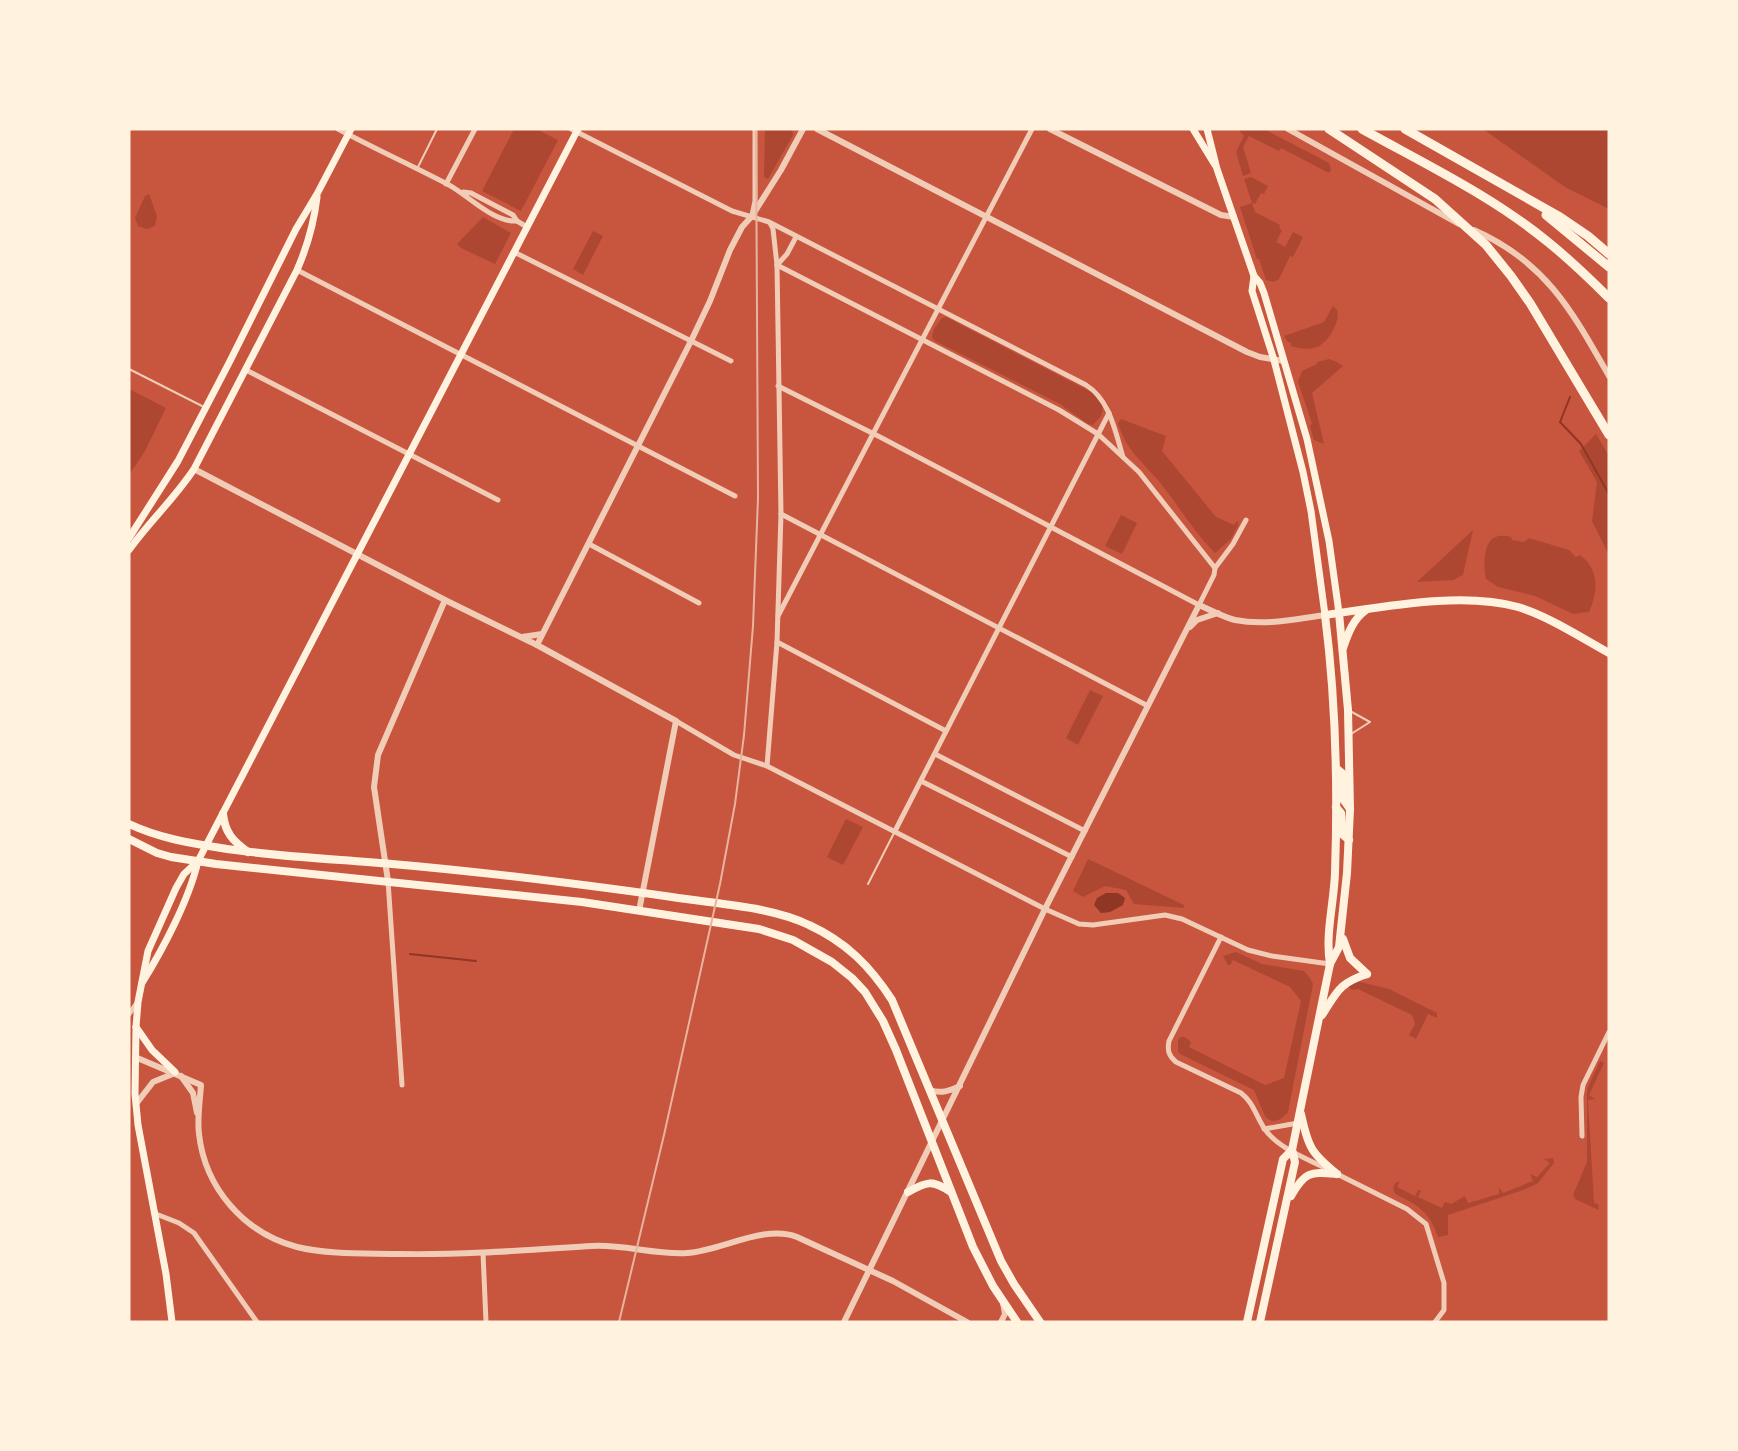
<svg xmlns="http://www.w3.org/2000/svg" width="1738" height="1451" viewBox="0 0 1738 1451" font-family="'Archivo Narrow',sans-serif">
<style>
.green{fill:#ae4732}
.water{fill:#8f3625}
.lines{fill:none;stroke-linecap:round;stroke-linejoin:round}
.stream{stroke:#8f3625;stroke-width:2}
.service{stroke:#f1ccb7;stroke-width:2}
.minor{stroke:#f1ccb7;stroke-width:5}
.tertiary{stroke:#f1ccb7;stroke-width:6}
.secondary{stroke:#fff3e0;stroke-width:7}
.primary{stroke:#fff3e0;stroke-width:8}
.motorway{stroke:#fff3e0;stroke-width:9}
.rail{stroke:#e9b49f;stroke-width:2}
</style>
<rect width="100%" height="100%" fill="#c8553d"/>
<!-- green -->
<g class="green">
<polygon points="514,129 536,129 558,140 521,211 482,191"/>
<polygon points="765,129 792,129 793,135 768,179 764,177"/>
<polygon points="1238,129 1264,129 1329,163 1331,170 1329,173 1281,148 1279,151 1249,136 1243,147 1251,173 1243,176 1236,152 1244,136"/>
<polygon points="1483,129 1609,129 1609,209 1565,187"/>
<polygon points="1251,177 1268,186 1264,194 1261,193 1255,204 1252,203 1255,212 1280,225 1279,228 1282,230 1276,242 1285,247 1293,232 1303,237 1293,257 1290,256 1279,279 1274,282 1266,280 1259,259 1257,259 1240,207 1252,203 1244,179"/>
<polygon points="149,194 157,216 155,226 147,229 138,226 135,218 145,196"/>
<polygon points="483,217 511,233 495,264 461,248 457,244"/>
<polygon points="593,231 603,236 583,275 573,269"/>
<path d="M1333,306l4,4c2,7 0,11 -3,18 -9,19 -21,25 -43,18v-3l-4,-2 -3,-5 40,-14z"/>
<polygon points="946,317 1093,393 1103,407 1101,416 1093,425 1088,424 1060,404 935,341 932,337 934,329 942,318"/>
<polygon points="1329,359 1337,362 1343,366 1312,393 1324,444 1314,440 1310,426 1312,423 1298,382 1302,371 1317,364 1317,362"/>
<polygon points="129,389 166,408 145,451 129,475"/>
<path d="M1121,419l45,17 -4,15 54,66 18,8 3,-4 2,2 -8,16 -16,14c-22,-22 -38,-50 -58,-74 -16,-18 -32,-31 -39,-56z"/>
<polygon points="1596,434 1609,456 1609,555 1592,521 1597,482 1579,451"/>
<polygon points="1121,515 1137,523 1122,554 1105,546"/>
<polygon points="1473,530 1463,575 1453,580 1417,582"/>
<path d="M1507,536l4,1 1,3 12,2 5,-4 40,12 7,7 4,-2c20,15 18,37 9,57l-16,2 -38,-18 -37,-9 -12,-8c-3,-11 -3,-38 10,-42 3,-2 7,-1 11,-1z"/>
<polygon points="1090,690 1103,696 1078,745 1066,738"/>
<polygon points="846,819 863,827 843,865 827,857"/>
<polygon points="1088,859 1184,905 1184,908 1134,904 1126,890 1105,886 1083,897 1073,891"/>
<path d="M1236,952l26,12 42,7 6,7 3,6 -25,128c-6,7 -15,14 -23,4l-11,-26 -74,-36 -2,-3v-11l3,-3h4l6,5 -2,5 76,38 19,-7 17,-77 -11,-14 -57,-27 -3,5h-2l-5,-9z"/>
<polygon points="1356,981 1389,989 1437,1013 1437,1018 1428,1014 1416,1039 1409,1035 1415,1024 1412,1015 1358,989 1352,990 1347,985"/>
<polygon points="1600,1061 1604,1063 1589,1095 1595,1099 1588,1100 1594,1203 1598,1204 1599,1210 1575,1199 1573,1195 1587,1162 1587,1093 1588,1087"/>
<path d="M1553,1158l1,5 -16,20 -12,6 -78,26v20l-10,2c-9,-26 -20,-32 -43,-43l-2,-6 2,-5 5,-2 -3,6 18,9 3,-6 3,1 -3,6 24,11 3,-6 6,2 14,-8 3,7 31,-9v-7l4,6 30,-12 -3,-7 7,3 13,-14 -6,-4z"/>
</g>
<!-- water -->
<polygon class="water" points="1106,893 1118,893 1125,898 1123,905 1110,912 1101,913 1094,905 1097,898"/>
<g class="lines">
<!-- stream -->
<g class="stream">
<polyline points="1570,397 1560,422 1581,444 1609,494"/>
<polyline points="410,954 476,961"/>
</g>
<!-- service -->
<g class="service">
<polyline points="418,167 437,129"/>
<polyline points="129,369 204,407"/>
<polyline points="1350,711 1370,722 1351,734"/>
<polyline points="868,884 894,833"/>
</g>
<!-- minor -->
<g class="minor">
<path d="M338,129c37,20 75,37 111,56 20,11 45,38 68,36"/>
<path d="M571,129l161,82 37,11 317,163c24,15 29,46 37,72"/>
<polyline points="446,184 475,129"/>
<polyline points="463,192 471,193 513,215 517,221 527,227"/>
<polyline points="752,215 755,201 755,129"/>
<polyline points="514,252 731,361"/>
<polyline points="777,265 1059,410 1098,434 1139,472 1215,568"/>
<polyline points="777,265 787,254 796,237"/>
<polyline points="297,270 735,496"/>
<polyline points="246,370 498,500"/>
<polyline points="778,386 880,437 1199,605 1214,575 1215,568 1233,544 1246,520"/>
<polyline points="781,514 1148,706"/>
<polyline points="589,544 699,603"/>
<polyline points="778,616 1032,129"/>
<polyline points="777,642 946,731"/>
<polyline points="676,721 734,755 767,766 1045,909 1079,924 1093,925 1165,915 1182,919 1248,950 1272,956 1330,964"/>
<polyline points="935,754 1085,831"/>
<polyline points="767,766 777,642 781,514 777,265 773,229 770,223"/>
<polyline points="921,781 1072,857"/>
<polyline points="895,831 1109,413"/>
<polyline points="388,881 402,1085"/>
<path d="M1221,937l-52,104c-2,10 0,15 7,21l65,31c12,9 15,23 23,35 13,20 42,30 63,41"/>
<polyline points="129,1014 137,1003"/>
<polyline points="1264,1129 1298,1123"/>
<polyline points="1582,1136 1581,1097 1583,1085 1609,1032"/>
<polyline points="1335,1173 1407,1209 1426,1224 1444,1283 1444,1310 1435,1322"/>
<polyline points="156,1214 179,1223 194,1233 257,1322"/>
<polyline points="483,1253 486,1322"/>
</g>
<!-- tertiary -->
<g class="tertiary">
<polyline points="817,129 1247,352 1260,357 1284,361"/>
<polyline points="1050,129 1221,215 1234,217"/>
<polyline points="1288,129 1459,224"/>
<path d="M1474,230c72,32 98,81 135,146"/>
<polyline points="194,469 445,600 537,645 676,721 639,911"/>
<polyline points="1190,627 1197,620 1218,613"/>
<polyline points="522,637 542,634"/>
<polyline points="537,645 691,341 710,301 730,250 742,227 752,216 781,170 803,129"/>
<polyline points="388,881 374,787 378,755 445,600"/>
<path d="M135,1057l66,28c-1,16 -4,33 -2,49 6,54 45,99 98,113 33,8 70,6 104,7 64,1 127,-4 191,-8 31,-2 63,9 95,7 34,-2 77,-29 110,-16l96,44 74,41"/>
<polyline points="181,1076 193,1093 197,1113"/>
<path d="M930,1090c11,4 19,1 30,-4"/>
<polyline points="136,1104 153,1082 175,1073"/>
<path d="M844,1322l201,-413 154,-304c12,5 24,12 36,15 30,6 60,-1 90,-5"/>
<polyline points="1001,1322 1005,1314 1003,1303"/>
</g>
<!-- secondary -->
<g class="secondary">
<polyline points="1193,129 1215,165"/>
<polyline points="1207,129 1217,169 1254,276 1252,291 1274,360 1303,472 1311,511 1325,615"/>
<polyline points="1254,276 1260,283 1264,293 1307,439 1329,541 1339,613"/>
<polyline points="129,538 178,461 230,361 296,229 317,194 351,129"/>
<path d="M129,550c20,-28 46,-52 65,-81l103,-199c11,-25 17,-47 20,-73"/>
<path d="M142,983c21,-34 47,-83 56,-122l380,-732"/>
<polyline points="136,1027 152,1050 175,1072"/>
<polyline points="172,1322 166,1274 138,1125 135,1094 136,1027 138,1002 148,951 176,888 184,874 198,861"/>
</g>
<!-- primary -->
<g class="primary">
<path d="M1343,648c5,-14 10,-29 23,-38"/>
<polyline points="1336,768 1342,773 1343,799 1350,809"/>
<polyline points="1336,807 1341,813 1343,835 1349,840"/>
<path d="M223,814c2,19 10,27 25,38"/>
<path d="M129,824c30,14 60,19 92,24 57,9 114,11 171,16 94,8 187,20 280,33 43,7 98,9 137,28 37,17 61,41 83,75l109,261 13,23 26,38"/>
<polyline points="129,839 157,853 171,857 216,864 582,902 759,929 793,940 832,962 852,978 865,992 883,1021 896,1050 973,1247 993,1286 1017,1322"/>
<polyline points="1343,939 1350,958 1367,974"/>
<path d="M1330,964c-5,-30 4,-61 5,-91 3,-87 1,-172 -10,-258 58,-8 137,-24 193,-8 32,10 62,30 91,46"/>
<path d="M1322,1015c15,-23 17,-32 45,-41"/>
<path d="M1301,1114c7,33 10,39 36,60"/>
<path d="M908,1192c20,-11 24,-12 43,0"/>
<path d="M1291,1196c14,-25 19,-24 46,-22"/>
<polyline points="1247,1322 1283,1159 1292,1150"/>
<polyline points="1260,1322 1295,1162 1292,1150 1330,964 1339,947 1347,873 1350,809 1348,710 1339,613"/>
</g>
<!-- motorway -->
<g class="motorway">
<polyline points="1329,129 1435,199 1486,245 1511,276 1530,303 1609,435"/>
<path d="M1362,129c63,35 130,67 186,113 21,17 41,36 61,56"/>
<polyline points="1405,129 1560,217 1588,236 1609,254"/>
<polyline points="1546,215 1609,267"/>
</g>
<!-- rail -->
<polyline class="rail" points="619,1322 664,1135 720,884 735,804 744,735 753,626 758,498 756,129"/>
</g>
<!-- border -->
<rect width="1738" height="1451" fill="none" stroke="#fff3e0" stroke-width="261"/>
</svg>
